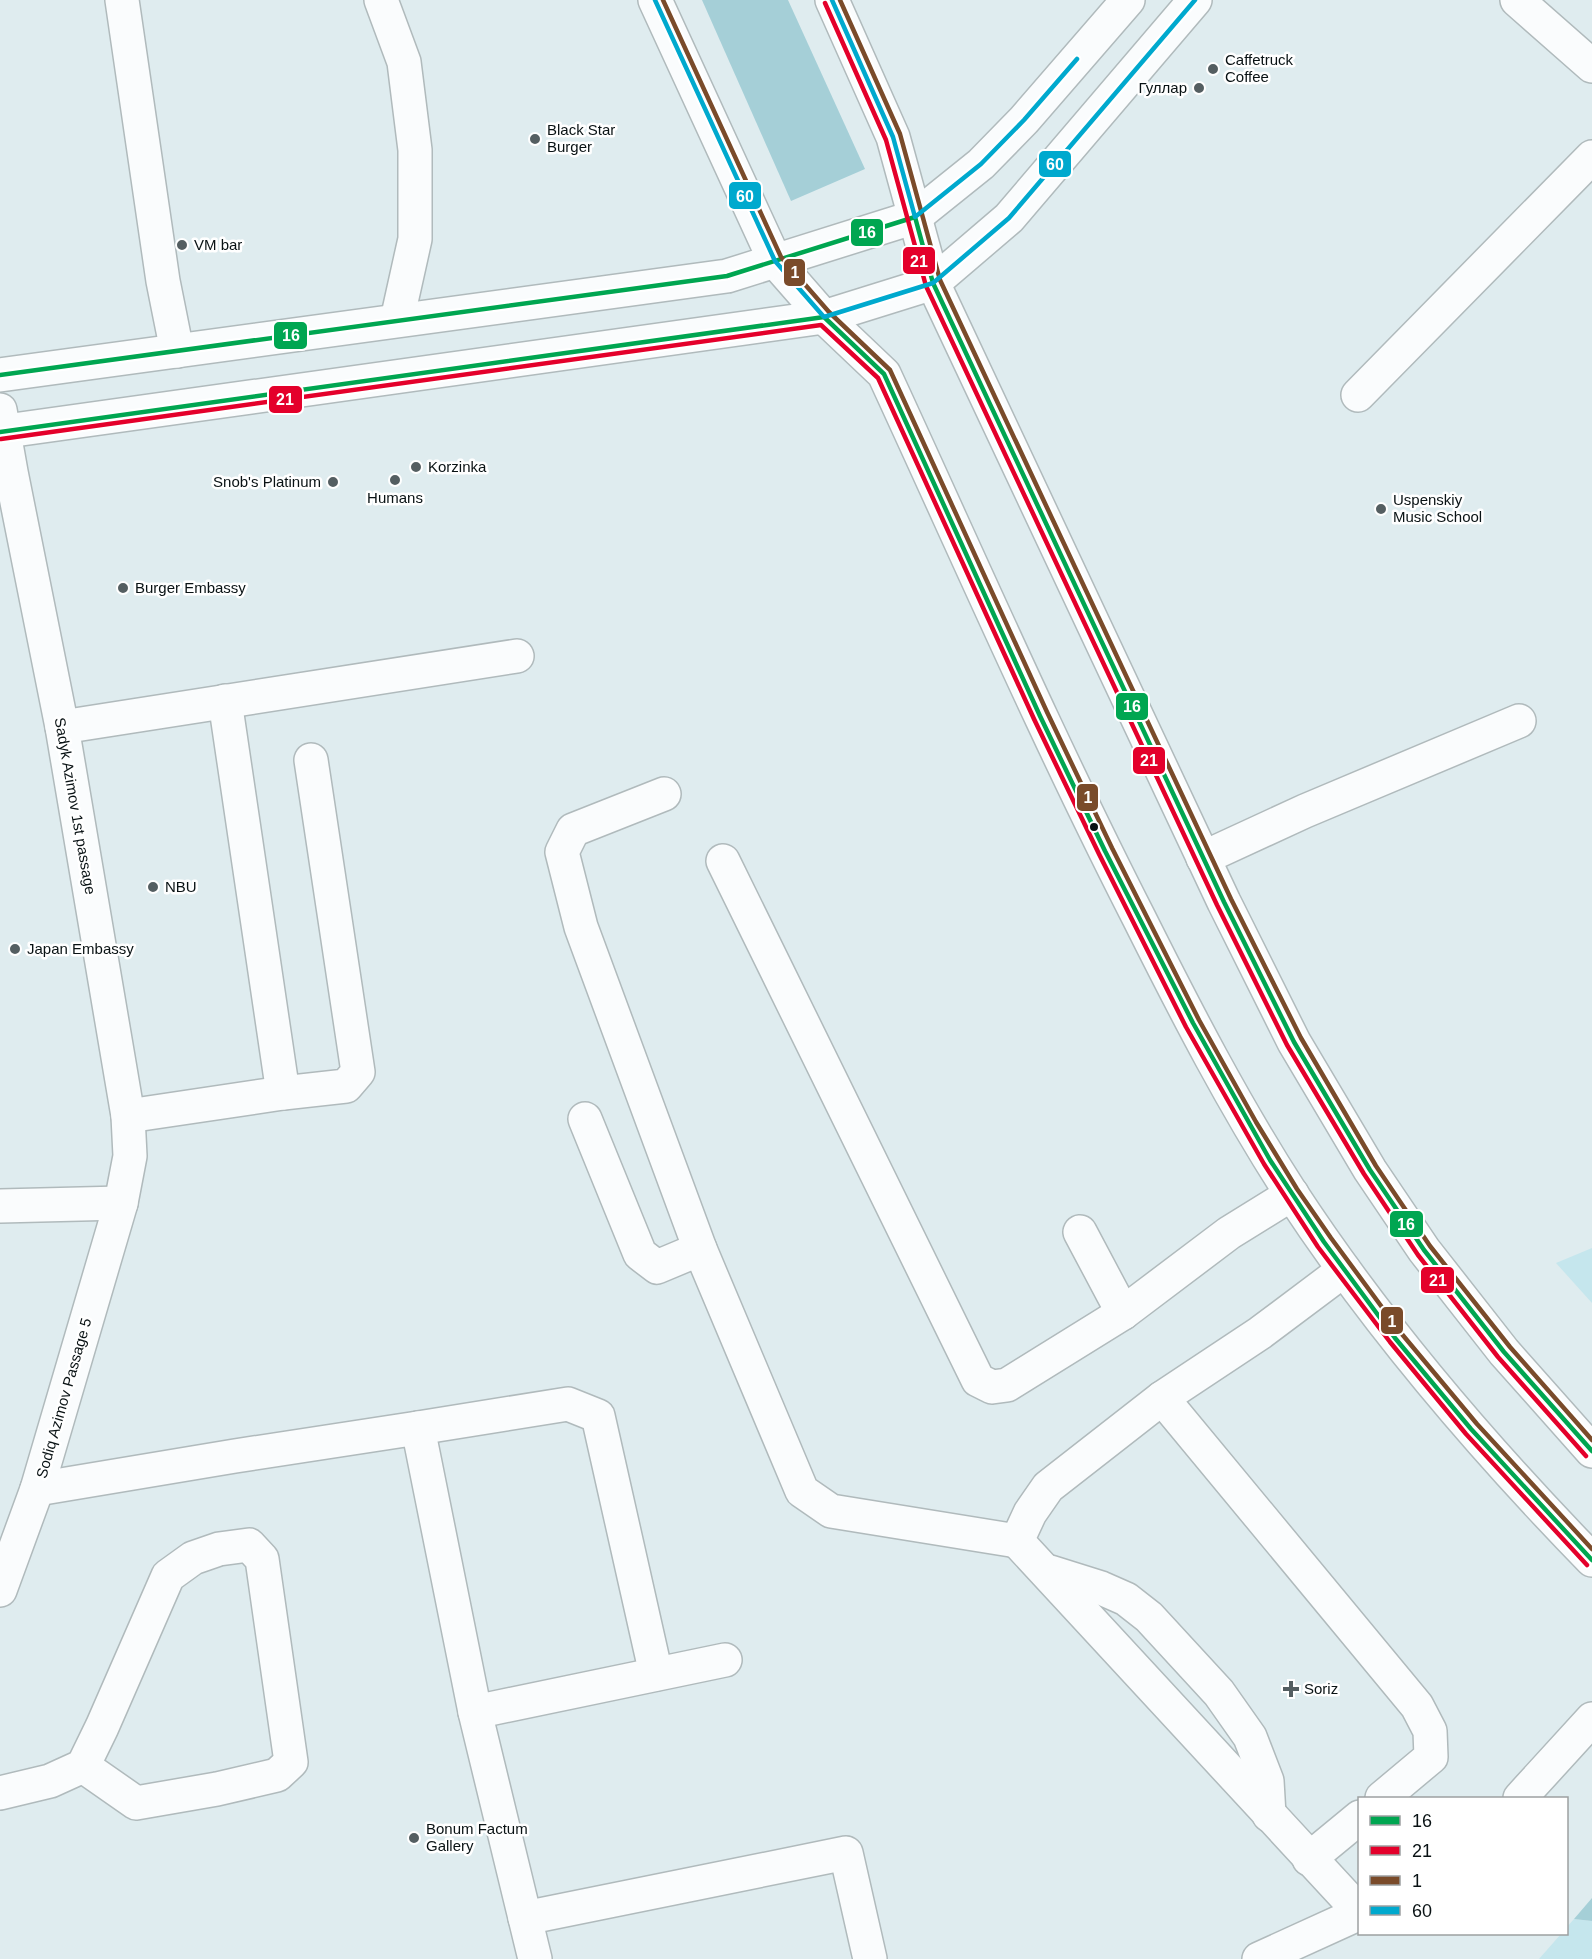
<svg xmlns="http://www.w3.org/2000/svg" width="1592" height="1959" viewBox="0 0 1592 1959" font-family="Helvetica,sans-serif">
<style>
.green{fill:#c5e6ed}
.forest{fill:#a5cfd7}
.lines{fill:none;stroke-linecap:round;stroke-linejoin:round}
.minor-casing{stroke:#b0babc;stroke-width:36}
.major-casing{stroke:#b0babc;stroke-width:36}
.minor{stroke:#fafcfd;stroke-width:33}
.major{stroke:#fafcfd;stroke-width:33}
.bus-1-casing{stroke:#fff;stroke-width:9}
.bus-2-casing{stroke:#fff;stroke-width:9}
.bus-3-casing{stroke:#fff;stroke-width:9}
.bus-4-casing{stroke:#fff;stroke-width:9}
.bus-1{stroke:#00a651;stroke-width:4.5}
.bus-2{stroke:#e4002b;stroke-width:4.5}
.bus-3{stroke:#7a4b2a;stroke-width:4.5}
.bus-4{stroke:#00a9ce;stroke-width:4.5}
.poi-dot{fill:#545e61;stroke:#fff;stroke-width:2}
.bus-dot{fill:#091214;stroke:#fff;stroke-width:2}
.labels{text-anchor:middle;stroke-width:5;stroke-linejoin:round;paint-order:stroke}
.poi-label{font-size:15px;fill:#091214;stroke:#fff;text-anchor:start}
.street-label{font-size:15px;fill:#091214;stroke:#fff}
.line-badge{stroke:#fff;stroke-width:2}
.badge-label{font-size:16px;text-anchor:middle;font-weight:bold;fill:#fff}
</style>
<rect width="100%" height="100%" fill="#dfecef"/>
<!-- green -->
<g class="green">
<polygon points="1592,1248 1592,1303 1556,1263"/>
<polygon points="1574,1919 1592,1921 1592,1959 1539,1959 1561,1934 1566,1934 1567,1927"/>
</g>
<!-- forest -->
<g class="forest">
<polygon points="702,0 788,0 865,169 791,201"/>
<polygon points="1592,1898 1592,1921 1574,1919"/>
</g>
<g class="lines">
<defs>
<g id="minor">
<polyline points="122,0 163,281 177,351"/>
<polyline points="381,0 404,62 415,150 415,239 397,320"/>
<polyline points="1517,0 1592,66"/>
<polyline points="1358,395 1592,157"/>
<polyline points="0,410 11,472 62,727 128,1116 130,1156 121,1203 37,1489 0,1590"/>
<polyline points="225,701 283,1093"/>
<polyline points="62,727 517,656"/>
<polyline points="664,794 573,830 562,852 581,927 700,1249 802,1491 831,1511 1017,1541"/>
<polyline points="1203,858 1305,811 1519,721"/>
<polyline points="723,861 978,1380 992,1387 1007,1385 1123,1313 1229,1233 1292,1194"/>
<polyline points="128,1116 283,1093 346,1086 358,1072 311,760"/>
<polyline points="585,1119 640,1254 657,1267 700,1249"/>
<polyline points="0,1206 121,1203"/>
<polyline points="1080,1232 1123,1313"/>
<polyline points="1344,1270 1260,1333 1162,1398 1417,1706 1430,1731 1431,1757 1382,1798"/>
<polyline points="1162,1398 1048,1487 1030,1513 1017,1541 1360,1912"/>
<polyline points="418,1428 568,1404 598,1416 656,1674"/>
<polyline points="37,1489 235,1456 418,1428 475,1712 535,1959"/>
<polyline points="1050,1572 1101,1588 1126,1599 1149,1617 1219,1693 1250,1737 1267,1781 1269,1815"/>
<polyline points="475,1712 725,1660"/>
<polyline points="0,1793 50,1781 83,1766 102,1727 168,1576 193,1558 219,1549 249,1545 262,1559 291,1762 277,1775 217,1789 136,1803 83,1766"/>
<polyline points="1520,1798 1592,1719"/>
<polyline points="1309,1859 1360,1817"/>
<polyline points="525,1918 846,1853 870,1959"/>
<polyline points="1259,1959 1360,1913"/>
</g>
<g id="major">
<path d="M655,0l120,261 49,56 60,57c84,182 164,366 255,544 47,94 95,187 152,275 87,133 191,254 301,367"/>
<polyline points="832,0 893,137 933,283 1224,902 1294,1042 1370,1170 1424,1250 1504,1352 1592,1451"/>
<polyline points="0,375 727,276 915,217 981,164 1024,120 1128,0"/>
<polyline points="0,432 824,317 933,283 1009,218 1195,0"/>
</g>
</defs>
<!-- minor casing -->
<use href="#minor" class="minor-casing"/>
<!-- major casing -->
<use href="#major" class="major-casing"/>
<!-- minor -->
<use href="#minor" class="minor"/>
<!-- major -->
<use href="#major" class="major"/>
<defs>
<g id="bus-1">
<polyline points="0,375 727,276 915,217 933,283 1224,902 1294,1042 1370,1170 1424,1250 1504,1352 1592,1451"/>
<polyline points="0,432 824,317 884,374 1040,716 1105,851 1193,1023 1270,1160 1324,1242 1395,1338 1471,1429 1592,1560"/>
</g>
<g id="bus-2">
<polyline points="825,3 886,140 926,286 1217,905 1287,1045 1364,1174 1418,1255 1498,1357 1586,1456"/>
<polyline points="1,439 821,325 878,378 1034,719 1099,854 1186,1027 1264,1164 1318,1247 1390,1342 1466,1434 1587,1565"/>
</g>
<g id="bus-3">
<polyline points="663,0 781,257 829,312 890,370 1047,712 1112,848 1199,1020 1256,1122 1297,1189 1331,1238 1401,1333 1477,1424 1592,1549"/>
<polyline points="840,0 900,134 940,280 1231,899 1301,1038 1376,1166 1430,1246 1510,1347 1592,1440"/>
</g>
<g id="bus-4">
<polyline points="655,0 775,261 824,317 933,283 1009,218 1195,0"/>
<polyline points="832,0 893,137 915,217 981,164 1024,120 1077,59"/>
</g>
</defs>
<!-- bus-1 casing -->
<use href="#bus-1" class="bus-1-casing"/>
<!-- bus-2 casing -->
<use href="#bus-2" class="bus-2-casing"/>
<!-- bus-3 casing -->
<use href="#bus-3" class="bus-3-casing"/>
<!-- bus-4 casing -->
<use href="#bus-4" class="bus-4-casing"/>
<!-- bus-1 -->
<use href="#bus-1" class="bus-1"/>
<!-- bus-2 -->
<use href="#bus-2" class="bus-2"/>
<!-- bus-3 -->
<use href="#bus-3" class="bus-3"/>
<!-- bus-4 -->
<use href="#bus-4" class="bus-4"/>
</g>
<!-- markers -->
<g class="poi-dot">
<circle cx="1213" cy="69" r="6"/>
<circle cx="1199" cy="88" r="6"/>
<circle cx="535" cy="139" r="6"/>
<circle cx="182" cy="245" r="6"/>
<circle cx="416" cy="467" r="6"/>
<circle cx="395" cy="480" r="6"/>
<circle cx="333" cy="482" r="6"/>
<circle cx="1381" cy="509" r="6"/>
<circle cx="123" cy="588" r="6"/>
<circle cx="153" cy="887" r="6"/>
<circle cx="15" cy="949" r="6"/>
<path d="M1288 1680h6v6h6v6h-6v6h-6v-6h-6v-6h6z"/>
<circle cx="414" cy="1838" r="6"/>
</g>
<circle class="bus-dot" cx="1094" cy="827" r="5"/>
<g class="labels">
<!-- poi labels -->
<g class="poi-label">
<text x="1225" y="65">Caffetruck<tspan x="1225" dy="17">Coffee</tspan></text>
<text x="1187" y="93" text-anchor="end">Гуллар</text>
<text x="547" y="135">Black Star<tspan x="547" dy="17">Burger</tspan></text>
<text x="194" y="250">VM bar</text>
<text x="428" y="472">Korzinka</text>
<text x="321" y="487" text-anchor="end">Snob's Platinum</text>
<text x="395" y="503" text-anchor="middle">Humans</text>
<text x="1393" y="505">Uspenskiy<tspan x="1393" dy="17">Music School</tspan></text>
<text x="135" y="593">Burger Embassy</text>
<text x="165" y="892">NBU</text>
<text x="27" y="954">Japan Еmbassy</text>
<text x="1304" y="1694">Soriz</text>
<text x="426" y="1834">Bonum Factum<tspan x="426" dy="17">Gallery</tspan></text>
</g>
<!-- street labels -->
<g class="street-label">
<text transform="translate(75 806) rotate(80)" y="5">Sadyk Azimov 1st passage</text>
<text transform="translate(64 1398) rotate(-74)" y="5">Sodiq Azimov Passage 5</text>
</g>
</g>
<g class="line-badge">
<rect x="1038" y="150" width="34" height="28" rx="6" fill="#00a9ce"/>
<rect x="728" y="181" width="34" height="29" rx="6" fill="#00a9ce"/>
<rect x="850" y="218" width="34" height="29" rx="6" fill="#00a651"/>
<rect x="902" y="246" width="34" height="29" rx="6" fill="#e4002b"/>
<rect x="783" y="258" width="23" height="29" rx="6" fill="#7a4b2a"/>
<rect x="273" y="321" width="35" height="29" rx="6" fill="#00a651"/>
<rect x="268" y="385" width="35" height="29" rx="6" fill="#e4002b"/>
<rect x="1115" y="692" width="34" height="29" rx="6" fill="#00a651"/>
<rect x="1132" y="746" width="34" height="29" rx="6" fill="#e4002b"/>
<rect x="1076" y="783" width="23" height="29" rx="6" fill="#7a4b2a"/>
<rect x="1389" y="1210" width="35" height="28" rx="6" fill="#00a651"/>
<rect x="1420" y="1266" width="35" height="28" rx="6" fill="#e4002b"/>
<rect x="1380" y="1306" width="24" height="29" rx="6" fill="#7a4b2a"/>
</g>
<g class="badge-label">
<text x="1055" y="170">60</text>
<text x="745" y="202">60</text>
<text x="867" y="238">16</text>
<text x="919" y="267">21</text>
<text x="795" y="278">1</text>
<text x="291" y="341">16</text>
<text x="285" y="405">21</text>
<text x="1132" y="712">16</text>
<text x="1149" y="766">21</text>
<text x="1088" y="803">1</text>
<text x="1406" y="1230">16</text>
<text x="1438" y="1286">21</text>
<text x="1392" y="1327">1</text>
</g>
<!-- legend -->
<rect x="1358" y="1797" width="210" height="138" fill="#ffffff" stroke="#9da0a1" stroke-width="1.5"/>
<rect x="1370" y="1816" width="30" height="9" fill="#00a651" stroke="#9da0a1" stroke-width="1.5"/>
<text x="1412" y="1827" font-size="18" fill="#091214">16</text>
<rect x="1370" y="1846" width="30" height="9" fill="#e4002b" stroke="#9da0a1" stroke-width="1.5"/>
<text x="1412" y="1857" font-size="18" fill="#091214">21</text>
<rect x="1370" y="1876" width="30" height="9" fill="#7a4b2a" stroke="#9da0a1" stroke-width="1.5"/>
<text x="1412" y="1887" font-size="18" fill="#091214">1</text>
<rect x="1370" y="1906" width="30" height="9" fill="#00a9ce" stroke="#9da0a1" stroke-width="1.5"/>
<text x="1412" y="1917" font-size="18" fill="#091214">60</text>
</svg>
